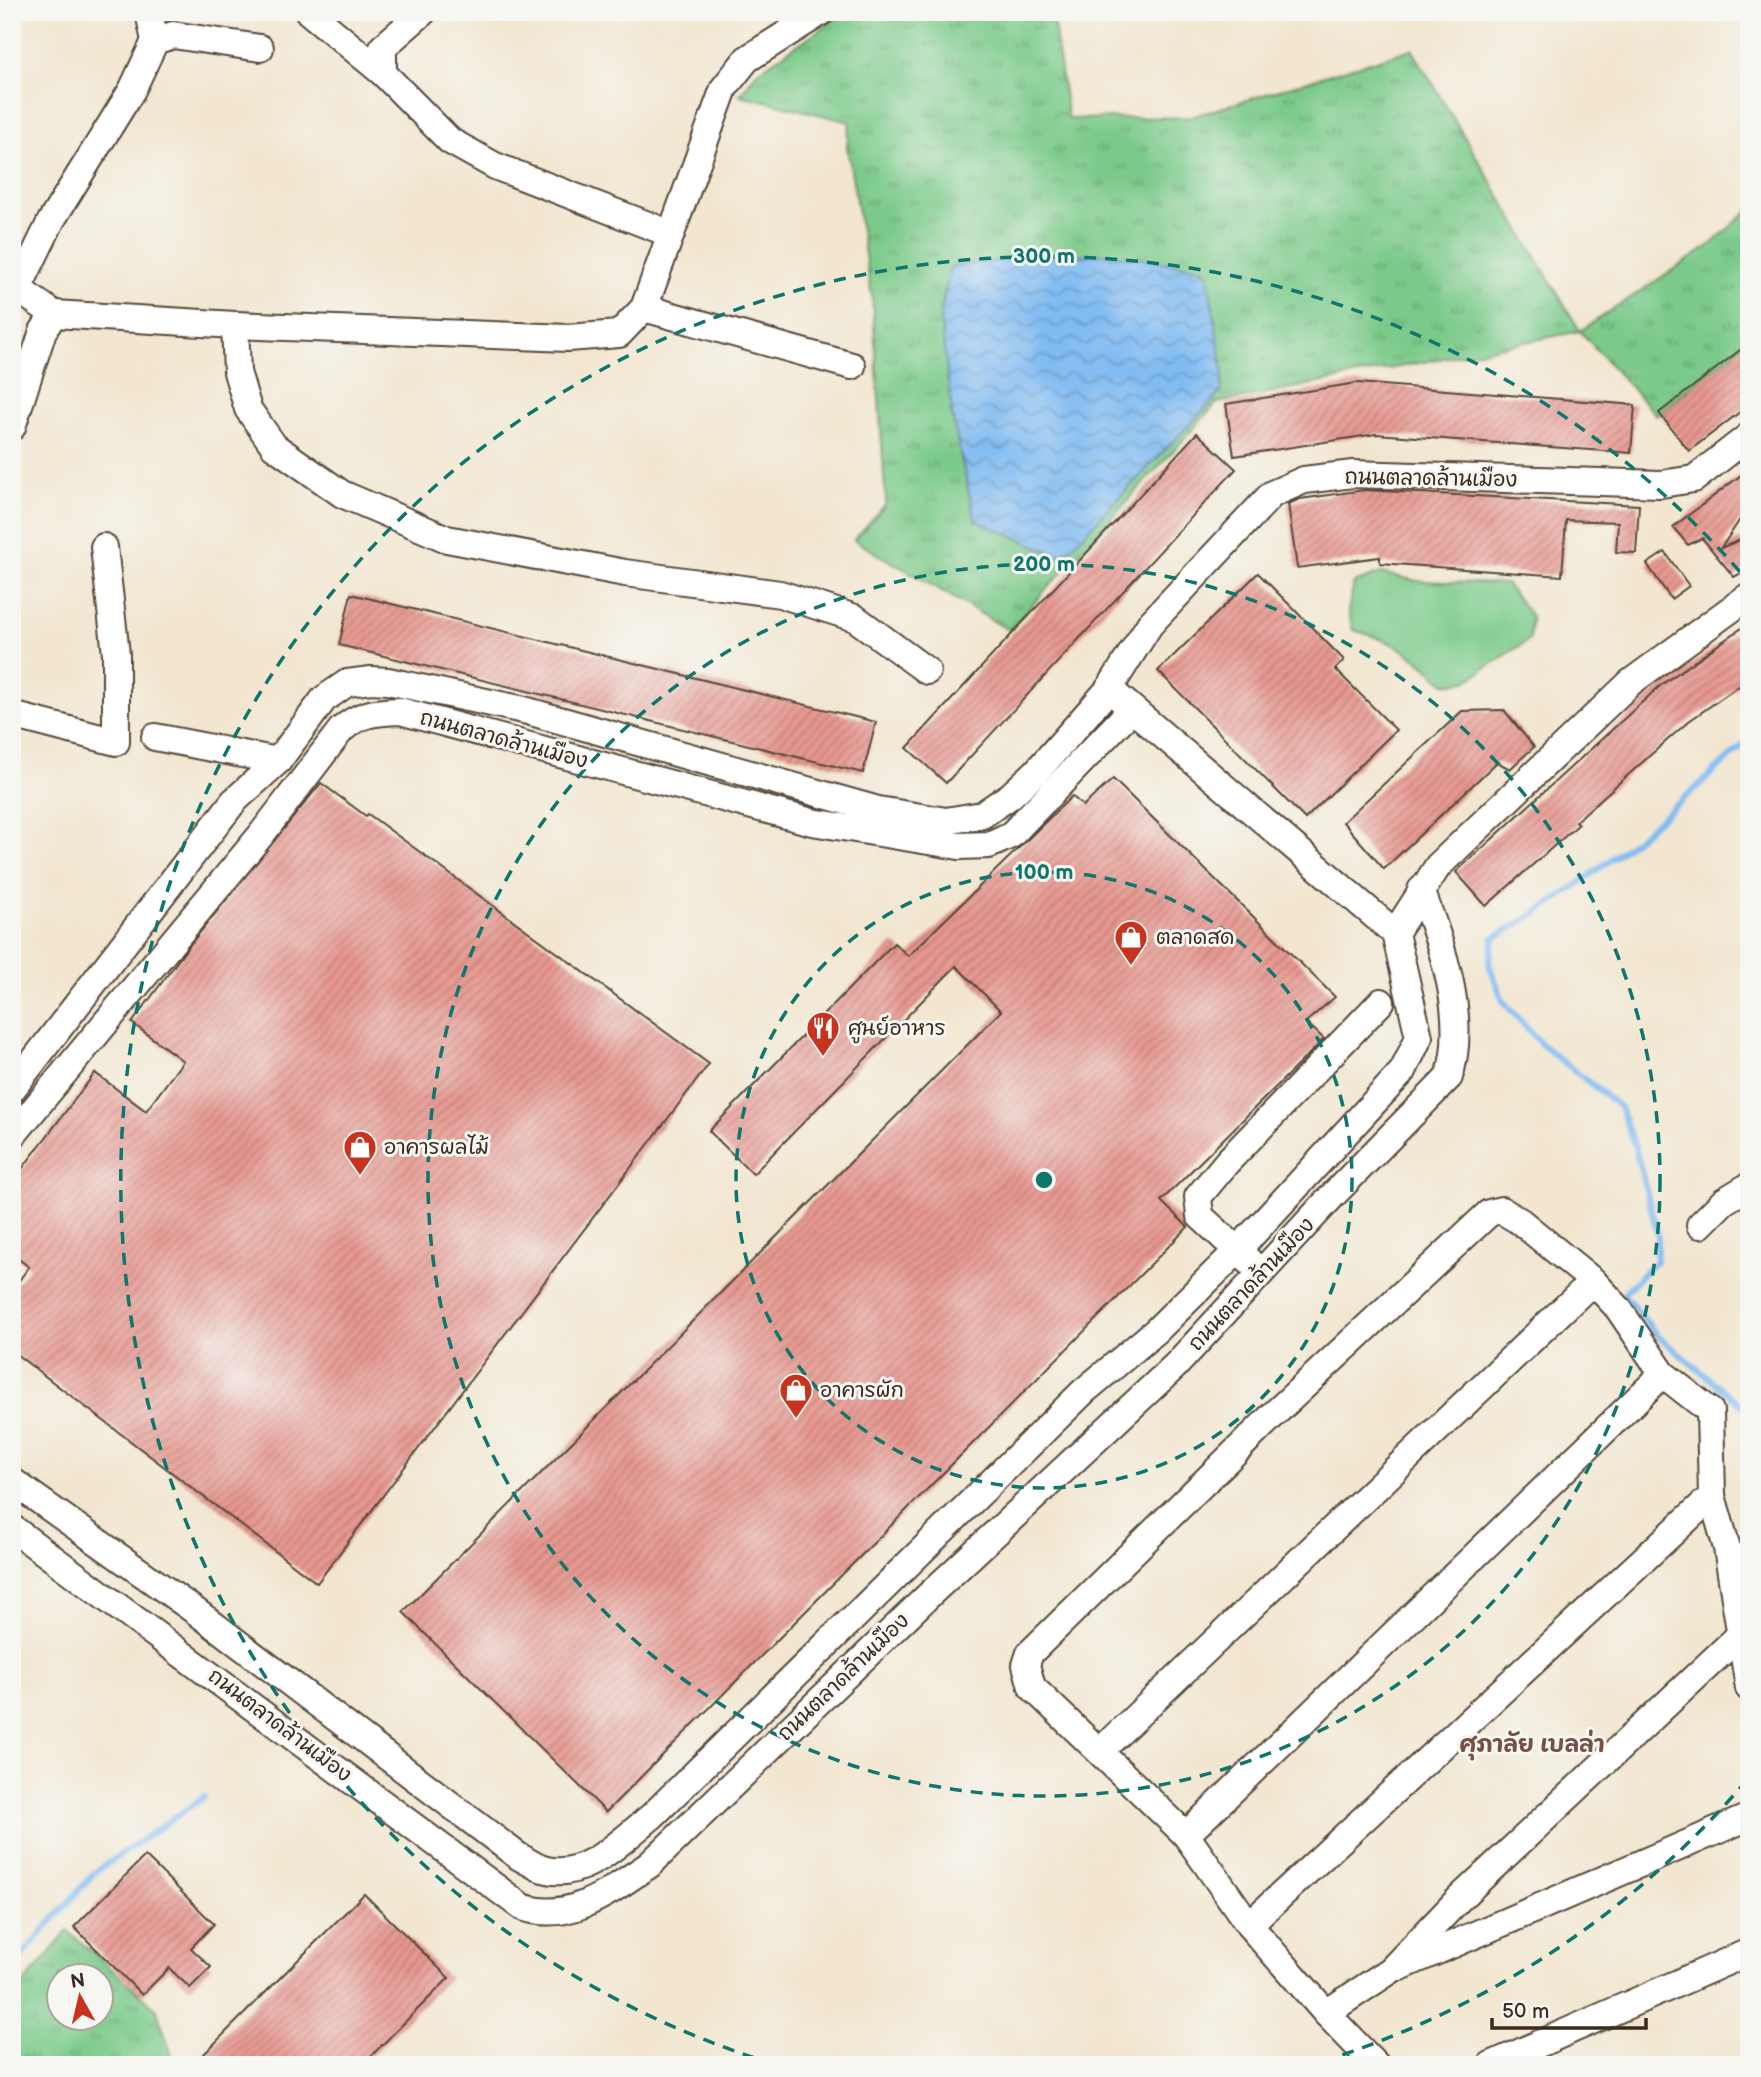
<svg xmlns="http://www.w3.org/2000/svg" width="1761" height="2077" viewBox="0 0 1761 2077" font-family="'Balsamiq Sans','Playpen Sans Thai',sans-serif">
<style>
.grass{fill:url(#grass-tufts);stroke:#5b7a54;stroke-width:2;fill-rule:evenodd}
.garden{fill:#7bca8a;stroke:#5b7a54;stroke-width:2}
.water{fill:url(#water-waves);stroke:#5e7288;stroke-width:2}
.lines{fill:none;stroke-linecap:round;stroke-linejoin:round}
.stream{stroke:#80bbf2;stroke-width:6}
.building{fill:url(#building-hatch)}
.minor-casing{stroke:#564639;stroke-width:30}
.minor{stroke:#fff;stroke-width:26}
.ring{fill:none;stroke:#0f766e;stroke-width:3.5;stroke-dasharray:12 9}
.labels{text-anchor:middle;stroke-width:6;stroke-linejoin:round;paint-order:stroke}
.street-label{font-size:21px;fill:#3b2a1e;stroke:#f6f6f2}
.poi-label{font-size:21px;fill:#3b2a1e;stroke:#f6f6f2;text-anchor:start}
.neighbourhood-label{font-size:23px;font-weight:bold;fill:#775046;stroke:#f6f6f2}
.centre{fill:#0f766e;stroke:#f6f6f2;stroke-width:3.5}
.ring-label{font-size:21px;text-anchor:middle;font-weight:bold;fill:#0f766e;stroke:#f6f6f2;stroke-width:6;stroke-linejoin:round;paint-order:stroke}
</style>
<defs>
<pattern id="grass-tufts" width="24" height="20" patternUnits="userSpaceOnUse" patternTransform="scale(1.75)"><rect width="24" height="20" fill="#7bca8a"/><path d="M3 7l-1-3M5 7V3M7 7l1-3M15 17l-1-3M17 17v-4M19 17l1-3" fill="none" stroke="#66a470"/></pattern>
<pattern id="water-waves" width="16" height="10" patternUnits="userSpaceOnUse" patternTransform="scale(1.75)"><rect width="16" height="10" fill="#80bbf2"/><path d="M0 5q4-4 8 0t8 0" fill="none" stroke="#6a98c3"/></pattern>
<pattern id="building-hatch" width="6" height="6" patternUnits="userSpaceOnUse" patternTransform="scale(1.75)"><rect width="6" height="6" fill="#e79890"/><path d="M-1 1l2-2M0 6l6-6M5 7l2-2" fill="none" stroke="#bc7c75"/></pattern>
</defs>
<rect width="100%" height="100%" fill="#f6f6f2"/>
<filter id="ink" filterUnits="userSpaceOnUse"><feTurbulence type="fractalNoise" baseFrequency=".0143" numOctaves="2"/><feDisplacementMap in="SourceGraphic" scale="14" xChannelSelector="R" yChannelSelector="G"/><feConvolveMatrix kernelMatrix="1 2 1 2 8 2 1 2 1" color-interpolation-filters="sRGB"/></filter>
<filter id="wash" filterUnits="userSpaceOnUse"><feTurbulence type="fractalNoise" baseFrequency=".00686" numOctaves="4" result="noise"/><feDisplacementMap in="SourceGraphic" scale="28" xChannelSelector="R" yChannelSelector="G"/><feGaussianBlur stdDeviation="1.57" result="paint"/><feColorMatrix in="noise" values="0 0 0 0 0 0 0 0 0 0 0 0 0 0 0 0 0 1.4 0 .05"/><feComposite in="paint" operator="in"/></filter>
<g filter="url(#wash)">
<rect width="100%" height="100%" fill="#f2e6d0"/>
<!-- grass -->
<g class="grass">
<polygon points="855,12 1052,12 1068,119 1191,117 1412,49 1580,331 1709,246 1749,210 1749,340 1656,415 1580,331 1217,403 1009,630 854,540 886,504 872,297 847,146 850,122 740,95 757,72 843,14"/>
<path d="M68,1931l88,77 19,57h-163v-68zM60,1976h42v42h-42z"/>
</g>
<!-- garden -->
<path class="garden" d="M1381,573l36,8 89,3 25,32 -1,23 -64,42 -21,3c-31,-30 -50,-43 -92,-54l-5,-19 6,-28z"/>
<!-- water -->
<polygon class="water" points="1110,254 1202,268 1208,276 1223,373 1221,392 1062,557 975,520 953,421 940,316 950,267 1039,256"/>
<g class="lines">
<!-- stream -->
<g class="stream">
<path d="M1749,740c-79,72 -161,146 -255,198l-5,26 14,37 38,43 79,63 15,40 23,89 -2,25 -33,33 37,44 89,73"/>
<polyline points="12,1967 94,1873 204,1797"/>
</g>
</g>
<g id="blocks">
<!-- building -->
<g class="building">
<polygon points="1749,343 1749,405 1689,451 1659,413"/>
<polygon points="1357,383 1635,405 1631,453 1376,434 1234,456 1226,404"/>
<polygon points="1197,433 1236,469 946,783 907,748"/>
<polygon points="1749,469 1749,506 1721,548 1749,536 1749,569 1734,577 1702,538 1688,545 1673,527"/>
<polygon points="1365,490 1639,505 1636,553 1616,552 1618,522 1566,520 1562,576 1380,563 1380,557 1297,568 1288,504 1300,499"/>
<polygon points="1665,552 1689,586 1671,599 1647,564"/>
<polygon points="1258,573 1344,660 1335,669 1396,730 1305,819 1158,671"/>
<polygon points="351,594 876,722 863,773 339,645"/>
<polygon points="1749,623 1749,679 1689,721 1576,821 1579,824 1486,906 1456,872 1661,685"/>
<polygon points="1504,710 1534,747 1510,769 1497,762 1384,869 1343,822 1462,711"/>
<polygon points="1113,779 1335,997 1306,1022 1324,1039 1161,1201 1188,1227 606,1812 403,1612 1001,1011 956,966 753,1174 709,1131 894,943 908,956 1072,796 1083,806"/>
<polygon points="321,783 366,816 368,814 709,1064 317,1583 12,1351 12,1290 29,1267 12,1254 12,1182 95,1073 146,1111 183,1061 132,1023 188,947"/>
<polygon points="145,1856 214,1924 191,1948 211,1967 190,1988 169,1968 142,1995 74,1927"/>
<polygon points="364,1894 449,1978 362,2065 193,2065"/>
</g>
</g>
</g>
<g filter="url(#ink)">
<use href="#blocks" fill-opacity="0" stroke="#564639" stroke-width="2"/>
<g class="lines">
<defs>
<g id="minor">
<polyline points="149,12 155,41"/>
<polyline points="309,12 383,73"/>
<polyline points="423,12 383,47 383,73 450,141 495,166 671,234"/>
<polyline points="644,308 852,366"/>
<polyline points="54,314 18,289 51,221 132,90 155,41 173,35 260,48"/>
<polyline points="235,325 237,372 248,409 274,446 342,494 447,539 625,573 780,594 855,618 927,671"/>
<polyline points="12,427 43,331 54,314 235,325 568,338 619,334 644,308 724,88 747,59 821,12"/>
<polyline points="1749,436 1694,479 1661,484 1353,474 1304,480 1272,494 1150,624 1109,689 1395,933 1438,866 1631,682 1749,596"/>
<polyline points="12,715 116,742 116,654 104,547"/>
<polyline points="155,737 278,761"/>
<polyline points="12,1089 234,801 278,761 324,699 347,683 371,680 388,681 524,710 878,810 946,821 982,815 1010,796 1036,772 1109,689"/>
<path d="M12,1136l249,-301 80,-105c19,-17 34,-18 59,-19l412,111 147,24 30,-1 22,-10 120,-125"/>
<polyline points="1700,1225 1724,1201 1749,1186"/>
<polyline points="1250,1262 1200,1216 1198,1197 1227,1162 1381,1002"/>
<path d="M12,1481l186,132 320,243c8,4 16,10 25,13 41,13 80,-30 109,-53l432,-425 72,-60 81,-80 166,-180 16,-34 -24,-104"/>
<path d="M12,1528l510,379c48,17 88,-16 127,-42l280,-270 246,-229 158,-171 116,-118c19,-60 -7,-130 -28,-187"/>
<polyline points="1100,1751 1593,1281 1618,1308 1663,1374"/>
<polyline points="1186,1835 1663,1374 1710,1411 1712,1496"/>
<polyline points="1249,1925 1712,1496 1727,1548 1749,1688"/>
<polyline points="1400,1967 1749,1817"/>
<polyline points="1326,2013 1391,1970 1460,1898 1739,1636"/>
<polyline points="1376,2065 1326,2013 1249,1925 1186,1835 1032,1687 1026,1665 1030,1653 1273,1415 1489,1213 1501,1210 1521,1222 1593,1281"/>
<polyline points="1491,2065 1749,1952"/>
</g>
</defs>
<!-- minor casing -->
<use href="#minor" class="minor-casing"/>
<!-- minor -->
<use href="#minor" class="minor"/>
</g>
</g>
<!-- distance rings -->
<g class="ring">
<circle cx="1044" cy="1180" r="308"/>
<circle cx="1044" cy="1180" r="616"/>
<path d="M1747 1780A924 924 0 0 1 1314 2064M774 2064A924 924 0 1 1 1747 580"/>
</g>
<!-- icons -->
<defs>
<symbol id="shop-pin" viewBox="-11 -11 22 30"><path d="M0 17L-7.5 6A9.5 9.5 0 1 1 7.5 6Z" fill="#c8321e" stroke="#f6f6f2"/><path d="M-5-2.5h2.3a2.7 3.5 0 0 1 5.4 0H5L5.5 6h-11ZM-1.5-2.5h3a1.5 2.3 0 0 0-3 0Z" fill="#fff"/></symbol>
<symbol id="restaurant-pin" viewBox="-11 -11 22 30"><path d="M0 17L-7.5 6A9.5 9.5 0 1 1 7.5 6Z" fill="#c8321e" stroke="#f6f6f2"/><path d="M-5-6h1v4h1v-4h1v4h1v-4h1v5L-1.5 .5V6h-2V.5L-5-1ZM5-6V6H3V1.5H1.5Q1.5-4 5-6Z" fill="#fff"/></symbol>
</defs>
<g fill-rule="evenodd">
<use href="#shop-pin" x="1112" y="918" width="38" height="52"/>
<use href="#restaurant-pin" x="804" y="1009" width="38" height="52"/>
<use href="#shop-pin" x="341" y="1128" width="38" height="52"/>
<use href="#shop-pin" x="777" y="1371" width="38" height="52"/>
</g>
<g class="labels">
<!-- street labels -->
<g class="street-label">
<text transform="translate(1431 478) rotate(1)" y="7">ถนนตลาดล้านเมือง</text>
<text transform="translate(504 739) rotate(15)" y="7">ถนนตลาดล้านเมือง</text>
<text transform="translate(1251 1284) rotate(-47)" y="7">ถนนตลาดล้านเมือง</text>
<text transform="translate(843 1677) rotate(-44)" y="7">ถนนตลาดล้านเมือง</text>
<text transform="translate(280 1725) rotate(37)" y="7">ถนนตลาดล้านเมือง</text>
</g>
<!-- poi labels -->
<g class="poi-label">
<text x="1156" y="944">ตลาดสด</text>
<text x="848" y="1035">ศูนย์อาหาร</text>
<text x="384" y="1154">อาคารผลไม้</text>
<text x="820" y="1397">อาคารผัก</text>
</g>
<!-- neighbourhood labels -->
<g class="neighbourhood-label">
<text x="1532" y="1752">ศุภาลัย เบลล่า</text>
</g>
</g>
<circle cx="1044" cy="1180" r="10" class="centre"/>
<g class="ring-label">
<text x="1044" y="263">300 m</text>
<text x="1044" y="571">200 m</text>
<text x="1044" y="879">100 m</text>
</g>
<!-- margin -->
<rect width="1761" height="2077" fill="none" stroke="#f6f6f2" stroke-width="42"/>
<!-- north arrow -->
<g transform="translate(80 1997) rotate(352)"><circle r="33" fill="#f6f6f2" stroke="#aba49d" stroke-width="2"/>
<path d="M0-5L12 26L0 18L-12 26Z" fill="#c8321e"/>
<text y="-10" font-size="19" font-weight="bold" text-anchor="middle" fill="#3b2a1e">N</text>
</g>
<!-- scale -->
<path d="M1492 2018v10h154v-10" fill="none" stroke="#3b2a1e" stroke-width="3.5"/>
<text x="1502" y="2018" font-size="21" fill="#3b2a1e" stroke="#f6f6f2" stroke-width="5" paint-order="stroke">50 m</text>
</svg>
